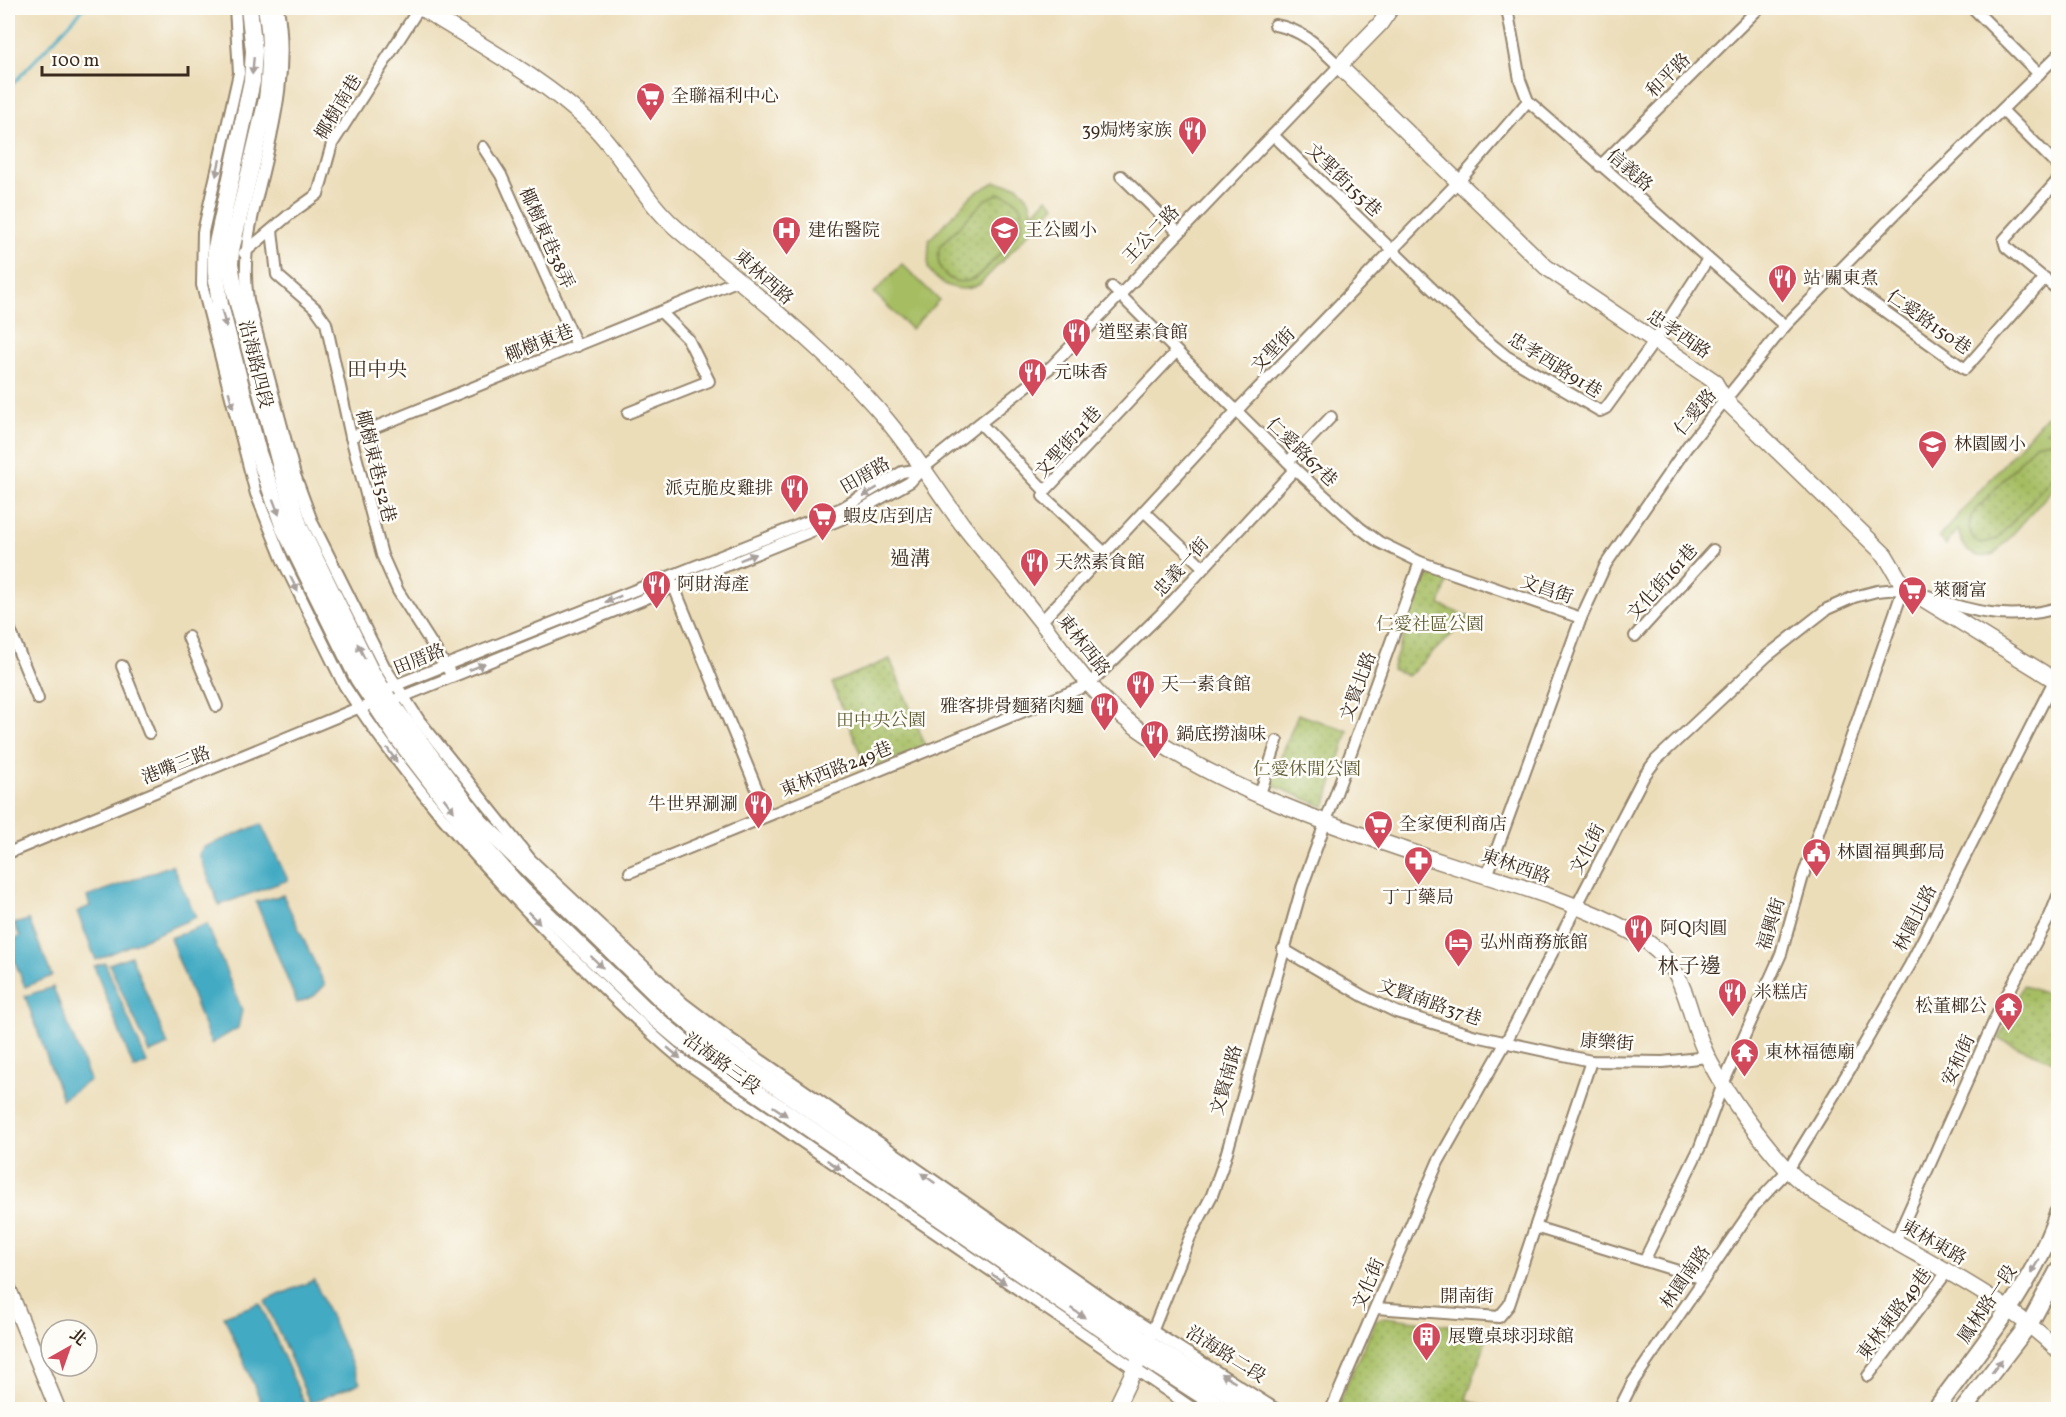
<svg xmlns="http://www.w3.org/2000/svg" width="2066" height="1417" viewBox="0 0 2066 1417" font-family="Vollkorn,'Noto Serif TC',serif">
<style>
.grass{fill:url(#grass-dots);stroke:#707440;stroke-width:1.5}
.garden{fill:#a6bd62;stroke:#707440;stroke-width:1.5;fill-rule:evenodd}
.water{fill:#43aac3;stroke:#3f6a70;stroke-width:1.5}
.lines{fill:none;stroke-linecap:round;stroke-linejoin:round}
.stream{stroke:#43aac3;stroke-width:3}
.street-casing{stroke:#94846c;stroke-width:14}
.secondary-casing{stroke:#94846c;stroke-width:18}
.primary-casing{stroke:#94846c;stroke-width:20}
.street{stroke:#fff;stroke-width:10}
.secondary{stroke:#fff;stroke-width:15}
.primary{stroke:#fff;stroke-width:16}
.oneway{fill:#a79f9a}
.labels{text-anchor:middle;stroke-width:5;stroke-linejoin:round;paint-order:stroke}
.street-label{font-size:18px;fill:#3b2a1e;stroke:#fdfcf7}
.poi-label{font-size:18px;fill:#3b2a1e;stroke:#fdfcf7;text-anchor:start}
.park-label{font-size:18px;fill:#605d36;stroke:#fdfcf7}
.neighbourhood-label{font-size:20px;fill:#3b2a1e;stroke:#fdfcf7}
.quarter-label{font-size:21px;fill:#3b2a1e;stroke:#fdfcf7}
</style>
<defs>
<pattern id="grass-dots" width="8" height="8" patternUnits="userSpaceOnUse" patternTransform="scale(1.5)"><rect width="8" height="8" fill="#a6bd62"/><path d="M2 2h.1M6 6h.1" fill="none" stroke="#889a50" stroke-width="1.8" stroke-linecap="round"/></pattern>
</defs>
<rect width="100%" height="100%" fill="#fdfcf7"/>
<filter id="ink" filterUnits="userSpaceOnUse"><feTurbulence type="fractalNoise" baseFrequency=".0167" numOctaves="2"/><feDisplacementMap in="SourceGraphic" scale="12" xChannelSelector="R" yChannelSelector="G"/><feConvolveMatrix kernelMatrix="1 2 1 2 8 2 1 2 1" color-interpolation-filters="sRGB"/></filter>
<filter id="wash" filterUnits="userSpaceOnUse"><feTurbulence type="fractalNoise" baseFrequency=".008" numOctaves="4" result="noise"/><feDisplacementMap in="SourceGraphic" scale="24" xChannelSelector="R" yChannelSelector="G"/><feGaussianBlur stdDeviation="1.35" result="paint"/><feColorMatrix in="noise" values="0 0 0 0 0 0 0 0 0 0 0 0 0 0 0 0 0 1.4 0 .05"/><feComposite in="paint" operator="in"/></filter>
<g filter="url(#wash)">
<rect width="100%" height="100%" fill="#ecddb9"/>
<!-- grass -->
<g class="grass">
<path d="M999,193l14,5 9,10c0,6 2,13 -1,19 -3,9 -40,48 -48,52 -23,11 -41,-12 -33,-33l45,-46z"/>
<polygon points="2050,441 2058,446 2058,471 1997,539 1983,543 1976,542 1969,530 1971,516 2035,444"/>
<polygon points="1426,571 1448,579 1440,605 1470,617 1408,676 1392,669"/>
<polygon points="890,659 926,747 867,770 832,683"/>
<polygon points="1298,714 1348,731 1325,807 1270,784"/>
<polygon points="2023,985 2058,999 2058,1063 1999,1039"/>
<polygon points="1384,1317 1486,1330 1484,1347 1466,1399 1492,1409 1335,1410 1376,1320"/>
</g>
<!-- garden -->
<g class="garden">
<path d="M995,182l23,4 11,13 4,15 14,-16 8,8 -75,78c-20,11 -41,2 -52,-16l1,-28 44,-46zM999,193l14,5 9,10c1,6 2,13 -1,19 -3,9 -40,48 -48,52 -23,11 -41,-12 -33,-33l45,-46z"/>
<polygon points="902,264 939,300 911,329 874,293"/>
<path d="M2046,416l8,7 -8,8 12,1v14l-8,-5 -15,3 -64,72c-4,11 -2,17 5,26l7,1 14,-4 61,-68v12l-61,69c-21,12 -35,-2 -39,-23l-12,16 -7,-8z"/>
</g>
<!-- water -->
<g class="water">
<polygon points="261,824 288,880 219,905 199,854 204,847"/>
<polygon points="172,865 196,917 96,960 77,912 90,906 87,897"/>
<polygon points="283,895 325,985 314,996 297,1003 256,902"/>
<polygon points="29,920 52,976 25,987 8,944 20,936 14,924"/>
<polygon points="207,924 242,1010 238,1028 211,1044 170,938"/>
<polygon points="131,956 168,1045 150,1053 109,964"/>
<polygon points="105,963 147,1063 134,1069 94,966"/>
<polygon points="53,987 90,1080 62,1099 25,996"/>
<polygon points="314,1280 360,1383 310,1403 265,1301"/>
<polygon points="260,1303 305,1405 294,1409 264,1409 224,1316"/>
</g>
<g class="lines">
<!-- stream -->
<polyline class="stream" points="8,89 84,8"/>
</g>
</g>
<g filter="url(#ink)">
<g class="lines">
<defs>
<g id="street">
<path d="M235,8l4,65 -36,159 -1,53 54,209 27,67 61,124c62,96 132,175 212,256 41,41 82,82 126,119l513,350"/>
<path d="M278,8c10,55 -2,110 -15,164 -11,45 -22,81 -15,128l47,175 18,49 71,142 35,54 112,140 152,143 46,35 395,275 153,97"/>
<polyline points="1507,8 1520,80 1528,101 1785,326"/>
<polyline points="1973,8 2039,74"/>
<polyline points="2002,110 2058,166"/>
<polyline points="1273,135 1480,335 1506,356 1600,411 1606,408 1654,342 1708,259"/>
<polyline points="483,147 501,175 577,346"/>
<polyline points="1600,166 1759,8"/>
<polyline points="1121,176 1179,233"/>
<polyline points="2058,180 2004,240 2006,247 2058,290"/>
<polyline points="272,230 277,275 316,309 326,323 351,437 382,555 398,591 449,671"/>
<polyline points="244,253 290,214 318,194 332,144 419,8"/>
<polyline points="1837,273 1855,290 1965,369 2045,278"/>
<polyline points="1112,287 1295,469 1360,528 1379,542 1420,562 1581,618"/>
<polyline points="628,413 709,381 688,339 661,312"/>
<polyline points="981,424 1045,491"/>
<polyline points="351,437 739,280"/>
<polyline points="1288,462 1331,417"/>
<polyline points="1144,511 1203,567"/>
<polyline points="1105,553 1043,496 1045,491 1176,352"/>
<polyline points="672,582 767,814"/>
<path d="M1928,596c44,17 84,25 130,12"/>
<polyline points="1041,622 1243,404 1460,180 1528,101"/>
<polyline points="8,625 38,699"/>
<polyline points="1635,636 1713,550"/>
<polyline points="188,637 217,706"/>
<polyline points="122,666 149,733"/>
<polyline points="391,687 842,508 902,472 922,469"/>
<path d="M397,699l452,-183 61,-34 12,-13 130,-103 287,-300c-20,-19 -35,-36 -64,-41"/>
<polyline points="1260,794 1277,741"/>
<polyline points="8,853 358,708 365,707"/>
<polyline points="630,872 1088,685 1162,613 1295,469"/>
<polyline points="1487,876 1581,618 1606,564 1687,447 1785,326 1897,212 2058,55"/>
<polyline points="1283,949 1363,996 1396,1012 1476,1036 1591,1061 1663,1062 1707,1057"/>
<polyline points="1535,1227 1704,1279"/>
<polyline points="1895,1242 2001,1006 2050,916 2058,896"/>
<polyline points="1644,1261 1700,1147 1723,1084 1781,954 1803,876 1904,587"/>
<polyline points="1376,1308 1499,1317 1509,1305 1591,1061"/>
<polyline points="1150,1337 1190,1237 1212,1195 1225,1159 1302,887 1420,562"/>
<polyline points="1868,1376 1947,1272"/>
<polyline points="1331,1410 1438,1162 1506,1042 1644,776 1656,760 1767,656 1827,609 1854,597 1877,591 1908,588"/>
<polyline points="1619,1410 1633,1382 1755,1205 1788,1170 1850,1069 1910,965 2058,673"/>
</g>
<g id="secondary">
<path d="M421,8c57,36 122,70 171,117 31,30 50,73 83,102 71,61 149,119 210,191 28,33 51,71 77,106 25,32 51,62 76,94 27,34 50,71 85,99 84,68 225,115 328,148 61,19 127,37 184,69 58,33 48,78 75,128 17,33 51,78 76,106 19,21 48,37 71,51 69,43 143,75 201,131"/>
<polyline points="1391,8 1380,24 1339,66 1546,267 1714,381 1726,401 1885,555 1904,587 2058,682"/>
<polyline points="8,1288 58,1410"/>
<polyline points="1115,1410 1146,1345"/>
</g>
<g id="primary">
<polyline points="249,8 254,51 252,81 216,248 216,273 220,305 258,453 284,528 358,678 397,737 469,831 521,889 649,1013 686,1044 1141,1356 1225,1410"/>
<path d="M266,8c6,30 5,60 1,91l-36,151 -1,14 5,28 49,187 16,49 70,142 20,32 90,120 183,179 58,47 426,295 108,67"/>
<path d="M1935,1410c46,-63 98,-123 123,-197"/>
<polyline points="1963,1410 2030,1323 2058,1271"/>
</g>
</defs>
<!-- street casing -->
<use href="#street" class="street-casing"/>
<!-- secondary casing -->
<use href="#secondary" class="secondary-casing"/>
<!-- primary casing -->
<use href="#primary" class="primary-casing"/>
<!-- street -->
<use href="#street" class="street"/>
<!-- secondary -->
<use href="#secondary" class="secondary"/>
<!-- primary -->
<use href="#primary" class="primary"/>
</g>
<!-- one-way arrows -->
<defs><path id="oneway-solid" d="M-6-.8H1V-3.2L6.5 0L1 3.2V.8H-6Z" transform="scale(1.5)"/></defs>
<g class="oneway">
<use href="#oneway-solid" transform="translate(253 66) rotate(95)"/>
<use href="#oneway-solid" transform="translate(218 168) rotate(103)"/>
<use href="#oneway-solid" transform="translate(224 319) rotate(76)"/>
<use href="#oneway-solid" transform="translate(231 400) rotate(75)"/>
<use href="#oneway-solid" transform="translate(870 492) rotate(149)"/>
<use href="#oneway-solid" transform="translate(276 507) rotate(69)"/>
<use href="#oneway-solid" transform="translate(748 557) rotate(-22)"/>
<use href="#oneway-solid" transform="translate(294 584) rotate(64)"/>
<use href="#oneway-solid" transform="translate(613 599) rotate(158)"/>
<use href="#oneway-solid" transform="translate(361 651) rotate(-116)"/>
<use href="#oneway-solid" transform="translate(477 667) rotate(-22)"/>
<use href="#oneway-solid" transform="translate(392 755) rotate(55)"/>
<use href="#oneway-solid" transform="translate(449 805) rotate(53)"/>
<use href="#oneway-solid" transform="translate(534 918) rotate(45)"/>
<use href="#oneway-solid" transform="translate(597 962) rotate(44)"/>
<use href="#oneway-solid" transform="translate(674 1053) rotate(40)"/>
<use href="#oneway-solid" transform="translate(780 1111) rotate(34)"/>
<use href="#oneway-solid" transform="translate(834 1165) rotate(35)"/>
<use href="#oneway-solid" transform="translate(928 1178) rotate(-145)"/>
<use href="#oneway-solid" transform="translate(2035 1266) rotate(121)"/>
<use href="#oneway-solid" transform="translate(999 1279) rotate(34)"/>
<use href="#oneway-solid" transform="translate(1078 1313) rotate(34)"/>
<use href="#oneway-solid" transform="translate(1997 1366) rotate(-53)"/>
<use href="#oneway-solid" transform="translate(1228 1378) rotate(-148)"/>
</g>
</g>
<!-- icons -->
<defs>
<symbol id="supermarket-pin" viewBox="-11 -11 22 30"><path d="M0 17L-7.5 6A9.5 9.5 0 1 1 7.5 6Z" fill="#d1495b" stroke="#fdfcf7"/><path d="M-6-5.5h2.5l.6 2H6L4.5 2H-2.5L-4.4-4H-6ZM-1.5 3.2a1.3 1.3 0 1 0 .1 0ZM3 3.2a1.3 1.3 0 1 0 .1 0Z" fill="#fff"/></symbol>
<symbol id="restaurant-pin" viewBox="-11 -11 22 30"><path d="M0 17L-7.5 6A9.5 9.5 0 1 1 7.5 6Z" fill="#d1495b" stroke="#fdfcf7"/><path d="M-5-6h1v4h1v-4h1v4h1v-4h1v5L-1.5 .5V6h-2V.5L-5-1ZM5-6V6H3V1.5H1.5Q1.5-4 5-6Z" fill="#fff"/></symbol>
<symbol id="hospital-pin" viewBox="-11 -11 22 30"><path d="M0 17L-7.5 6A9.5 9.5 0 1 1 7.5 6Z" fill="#d1495b" stroke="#fdfcf7"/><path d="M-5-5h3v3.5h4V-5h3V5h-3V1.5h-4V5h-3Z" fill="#fff"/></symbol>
<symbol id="school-pin" viewBox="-11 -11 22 30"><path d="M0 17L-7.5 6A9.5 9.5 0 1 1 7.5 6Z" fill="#d1495b" stroke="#fdfcf7"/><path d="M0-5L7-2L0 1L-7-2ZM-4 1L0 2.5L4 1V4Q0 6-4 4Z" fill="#fff"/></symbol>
<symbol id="civic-pin" viewBox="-11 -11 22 30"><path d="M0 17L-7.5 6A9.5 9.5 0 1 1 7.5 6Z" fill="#d1495b" stroke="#fdfcf7"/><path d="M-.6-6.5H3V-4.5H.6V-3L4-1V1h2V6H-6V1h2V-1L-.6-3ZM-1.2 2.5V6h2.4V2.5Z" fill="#fff"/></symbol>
<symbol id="pharmacy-pin" viewBox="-11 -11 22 30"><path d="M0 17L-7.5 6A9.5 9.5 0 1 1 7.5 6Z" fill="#d1495b" stroke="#fdfcf7"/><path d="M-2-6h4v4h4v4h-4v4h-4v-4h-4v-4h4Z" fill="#fff"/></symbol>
<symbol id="hotel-pin" viewBox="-11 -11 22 30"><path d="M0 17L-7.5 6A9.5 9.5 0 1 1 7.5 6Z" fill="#d1495b" stroke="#fdfcf7"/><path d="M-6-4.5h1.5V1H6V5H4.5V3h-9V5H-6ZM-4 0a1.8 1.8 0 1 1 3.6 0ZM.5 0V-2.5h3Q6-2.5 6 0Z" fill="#fff"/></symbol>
<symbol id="temple-pin" viewBox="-11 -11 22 30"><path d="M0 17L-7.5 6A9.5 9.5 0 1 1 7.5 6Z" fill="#d1495b" stroke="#fdfcf7"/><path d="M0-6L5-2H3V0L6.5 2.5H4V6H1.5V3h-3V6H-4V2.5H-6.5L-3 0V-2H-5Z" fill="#fff"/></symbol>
<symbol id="building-pin" viewBox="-11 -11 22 30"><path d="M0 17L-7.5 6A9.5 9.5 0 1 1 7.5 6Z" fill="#d1495b" stroke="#fdfcf7"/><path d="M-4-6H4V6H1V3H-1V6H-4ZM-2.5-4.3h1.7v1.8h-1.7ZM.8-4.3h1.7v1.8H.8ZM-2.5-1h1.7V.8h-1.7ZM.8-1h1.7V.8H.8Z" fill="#fff"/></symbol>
</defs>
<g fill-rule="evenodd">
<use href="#supermarket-pin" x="634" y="80" width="33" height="45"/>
<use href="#restaurant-pin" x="1176" y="114" width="33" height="45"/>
<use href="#hospital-pin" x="770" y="214" width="33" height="45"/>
<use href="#school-pin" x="988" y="214" width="33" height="45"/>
<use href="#restaurant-pin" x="1766" y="262" width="33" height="45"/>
<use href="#restaurant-pin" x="1060" y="316" width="33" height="45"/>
<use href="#restaurant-pin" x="1016" y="356" width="33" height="45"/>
<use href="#school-pin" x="1916" y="428" width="33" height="45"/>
<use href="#restaurant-pin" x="778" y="472" width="33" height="45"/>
<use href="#supermarket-pin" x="806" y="500" width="33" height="45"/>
<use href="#restaurant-pin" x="1018" y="546" width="33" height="45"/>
<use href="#restaurant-pin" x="640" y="568" width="33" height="45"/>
<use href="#supermarket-pin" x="1896" y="574" width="33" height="45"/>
<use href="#restaurant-pin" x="1124" y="668" width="33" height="45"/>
<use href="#restaurant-pin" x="1088" y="690" width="33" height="45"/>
<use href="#restaurant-pin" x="1138" y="718" width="33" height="45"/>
<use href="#restaurant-pin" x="742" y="788" width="33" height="45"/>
<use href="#supermarket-pin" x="1362" y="808" width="33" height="45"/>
<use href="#civic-pin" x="1800" y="836" width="33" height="45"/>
<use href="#pharmacy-pin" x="1402" y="844" width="33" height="45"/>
<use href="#restaurant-pin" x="1622" y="912" width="33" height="45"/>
<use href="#hotel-pin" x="1442" y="926" width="33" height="45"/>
<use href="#restaurant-pin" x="1716" y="976" width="33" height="45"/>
<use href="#temple-pin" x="1992" y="990" width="33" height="45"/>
<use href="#temple-pin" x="1728" y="1036" width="33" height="45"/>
<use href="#building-pin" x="1410" y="1320" width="33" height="45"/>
</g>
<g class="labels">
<!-- street labels -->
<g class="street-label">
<text transform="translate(1668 75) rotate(-45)" y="6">和平路</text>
<text transform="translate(338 107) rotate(-59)" y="6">椰樹南巷</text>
<text transform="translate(1630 170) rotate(41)" y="6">信義路</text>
<text transform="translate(1344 180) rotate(44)" y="6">文聖街155巷</text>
<text transform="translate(1151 234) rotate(-46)" y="6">王公二路</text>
<text transform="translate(547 238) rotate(66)" y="6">椰樹東巷38弄</text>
<text transform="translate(764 277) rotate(42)" y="6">東林西路</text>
<text transform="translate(1929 322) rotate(35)" y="6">仁愛路150巷</text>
<text transform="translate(1679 334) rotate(34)" y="6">忠孝西路</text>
<text transform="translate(539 343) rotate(-22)" y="6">椰樹東巷</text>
<text transform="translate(1273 350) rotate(-46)" y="6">文聖街</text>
<text transform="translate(256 364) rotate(76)" y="6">沿海路四段</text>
<text transform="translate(1555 365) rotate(32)" y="6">忠孝西路91巷</text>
<text transform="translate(1695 412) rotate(-50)" y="6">仁愛路</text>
<text transform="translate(1068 442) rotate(-48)" y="6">文聖街21巷</text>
<text transform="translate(1302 452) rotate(44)" y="6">仁愛路67巷</text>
<text transform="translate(376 466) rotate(76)" y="6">椰樹東巷152巷</text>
<text transform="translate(865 475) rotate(-30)" y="6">田厝路</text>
<text transform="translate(1181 567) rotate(-48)" y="6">忠義一街</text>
<text transform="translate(1662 582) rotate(-48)" y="6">文化街161巷</text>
<text transform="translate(1547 589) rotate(19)" y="6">文昌街</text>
<text transform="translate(1084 645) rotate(52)" y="6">東林西路</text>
<text transform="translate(419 659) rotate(-22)" y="6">田厝路</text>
<text transform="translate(1358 686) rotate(-70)" y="6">文賢北路</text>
<text transform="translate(176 765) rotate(-22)" y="6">港嘴三路</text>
<text transform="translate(836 769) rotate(-22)" y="6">東林西路249巷</text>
<text transform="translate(1587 849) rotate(-63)" y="6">文化街</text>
<text transform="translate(1516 866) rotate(19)" y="6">東林西路</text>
<text transform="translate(1915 918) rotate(-63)" y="6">林園北路</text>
<text transform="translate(1771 924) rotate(-73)" y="6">福興街</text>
<text transform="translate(1430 1002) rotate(19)" y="6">文賢南路37巷</text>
<text transform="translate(1607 1042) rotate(4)" y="6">康樂街</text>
<text transform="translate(1958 1060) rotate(-65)" y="6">安和街</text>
<text transform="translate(722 1063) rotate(36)" y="6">沿海路三段</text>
<text transform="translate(1226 1080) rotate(-74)" y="6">文賢南路</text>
<text transform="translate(1934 1242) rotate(30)" y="6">東林東路</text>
<text transform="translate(1685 1277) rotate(-55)" y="6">林園南路</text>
<text transform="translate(1368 1284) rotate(-67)" y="6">文化街</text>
<text x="1467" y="1302">開南街</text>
<text transform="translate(1987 1304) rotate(-56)" y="6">鳳林路一段</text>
<text transform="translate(1894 1314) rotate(-53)" y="6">東林東路49巷</text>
<text transform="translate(1226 1354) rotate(32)" y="6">沿海路二段</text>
</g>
<!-- poi labels -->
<g class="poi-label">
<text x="671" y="102">全聯福利中心</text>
<text x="1172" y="136" text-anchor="end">39焗烤家族</text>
<text x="808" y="236">建佑醫院</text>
<text x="1025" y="236">王公國小</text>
<text x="1803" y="284">站 關東煮</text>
<text x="1098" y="338">道堅素食館</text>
<text x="1054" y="378">元味香</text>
<text x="1954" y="450">林園國小</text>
<text x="773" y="494" text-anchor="end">派克脆皮雞排</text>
<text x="843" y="522">蝦皮店到店</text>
<text x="1055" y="568">天然素食館</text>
<text x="677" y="590">阿財海產</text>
<text x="1933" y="596">萊爾富</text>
<text x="1161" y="690">天一素食館</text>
<text x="1084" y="712" text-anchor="end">雅客排骨麵豬肉麵</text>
<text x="1176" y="740">鍋底撈滷味</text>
<text x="738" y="810" text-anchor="end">牛世界涮涮</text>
<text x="1399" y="830">全家便利商店</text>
<text x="1837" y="858">林園福興郵局</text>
<text x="1418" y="903" text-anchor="middle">丁丁藥局</text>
<text x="1660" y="934">阿Q肉圓</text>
<text x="1480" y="948">弘州商務旅館</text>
<text x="1754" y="998">米糕店</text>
<text x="1987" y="1012" text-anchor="end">松董椰公</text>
<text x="1765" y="1058">東林福德廟</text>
<text x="1448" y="1342">展覽桌球羽球館</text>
</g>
<!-- park labels -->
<g class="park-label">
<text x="1430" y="630">仁愛社區公園</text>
<text x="881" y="726">田中央公園</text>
<text x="1307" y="775">仁愛休閒公園</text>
</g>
<!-- neighbourhood labels -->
<g class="neighbourhood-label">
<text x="377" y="376">田中央</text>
<text x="910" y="565">過溝</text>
</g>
<!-- quarter labels -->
<g class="quarter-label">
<text x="1689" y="973">林子邊</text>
</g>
</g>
<!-- margin -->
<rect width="2066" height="1417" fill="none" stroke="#fdfcf7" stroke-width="30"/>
<!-- north arrow -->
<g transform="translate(69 1348) rotate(40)"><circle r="28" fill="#fdfcf7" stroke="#afa8a0" stroke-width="1.5"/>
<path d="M0-4.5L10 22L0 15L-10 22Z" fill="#d1495b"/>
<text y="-9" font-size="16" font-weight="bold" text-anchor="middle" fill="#3b2a1e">北</text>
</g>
<!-- scale -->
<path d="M42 66v9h146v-9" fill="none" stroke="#3b2a1e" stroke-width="3"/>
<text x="51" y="66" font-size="18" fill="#3b2a1e" stroke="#fdfcf7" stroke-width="4.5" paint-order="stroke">100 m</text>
</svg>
